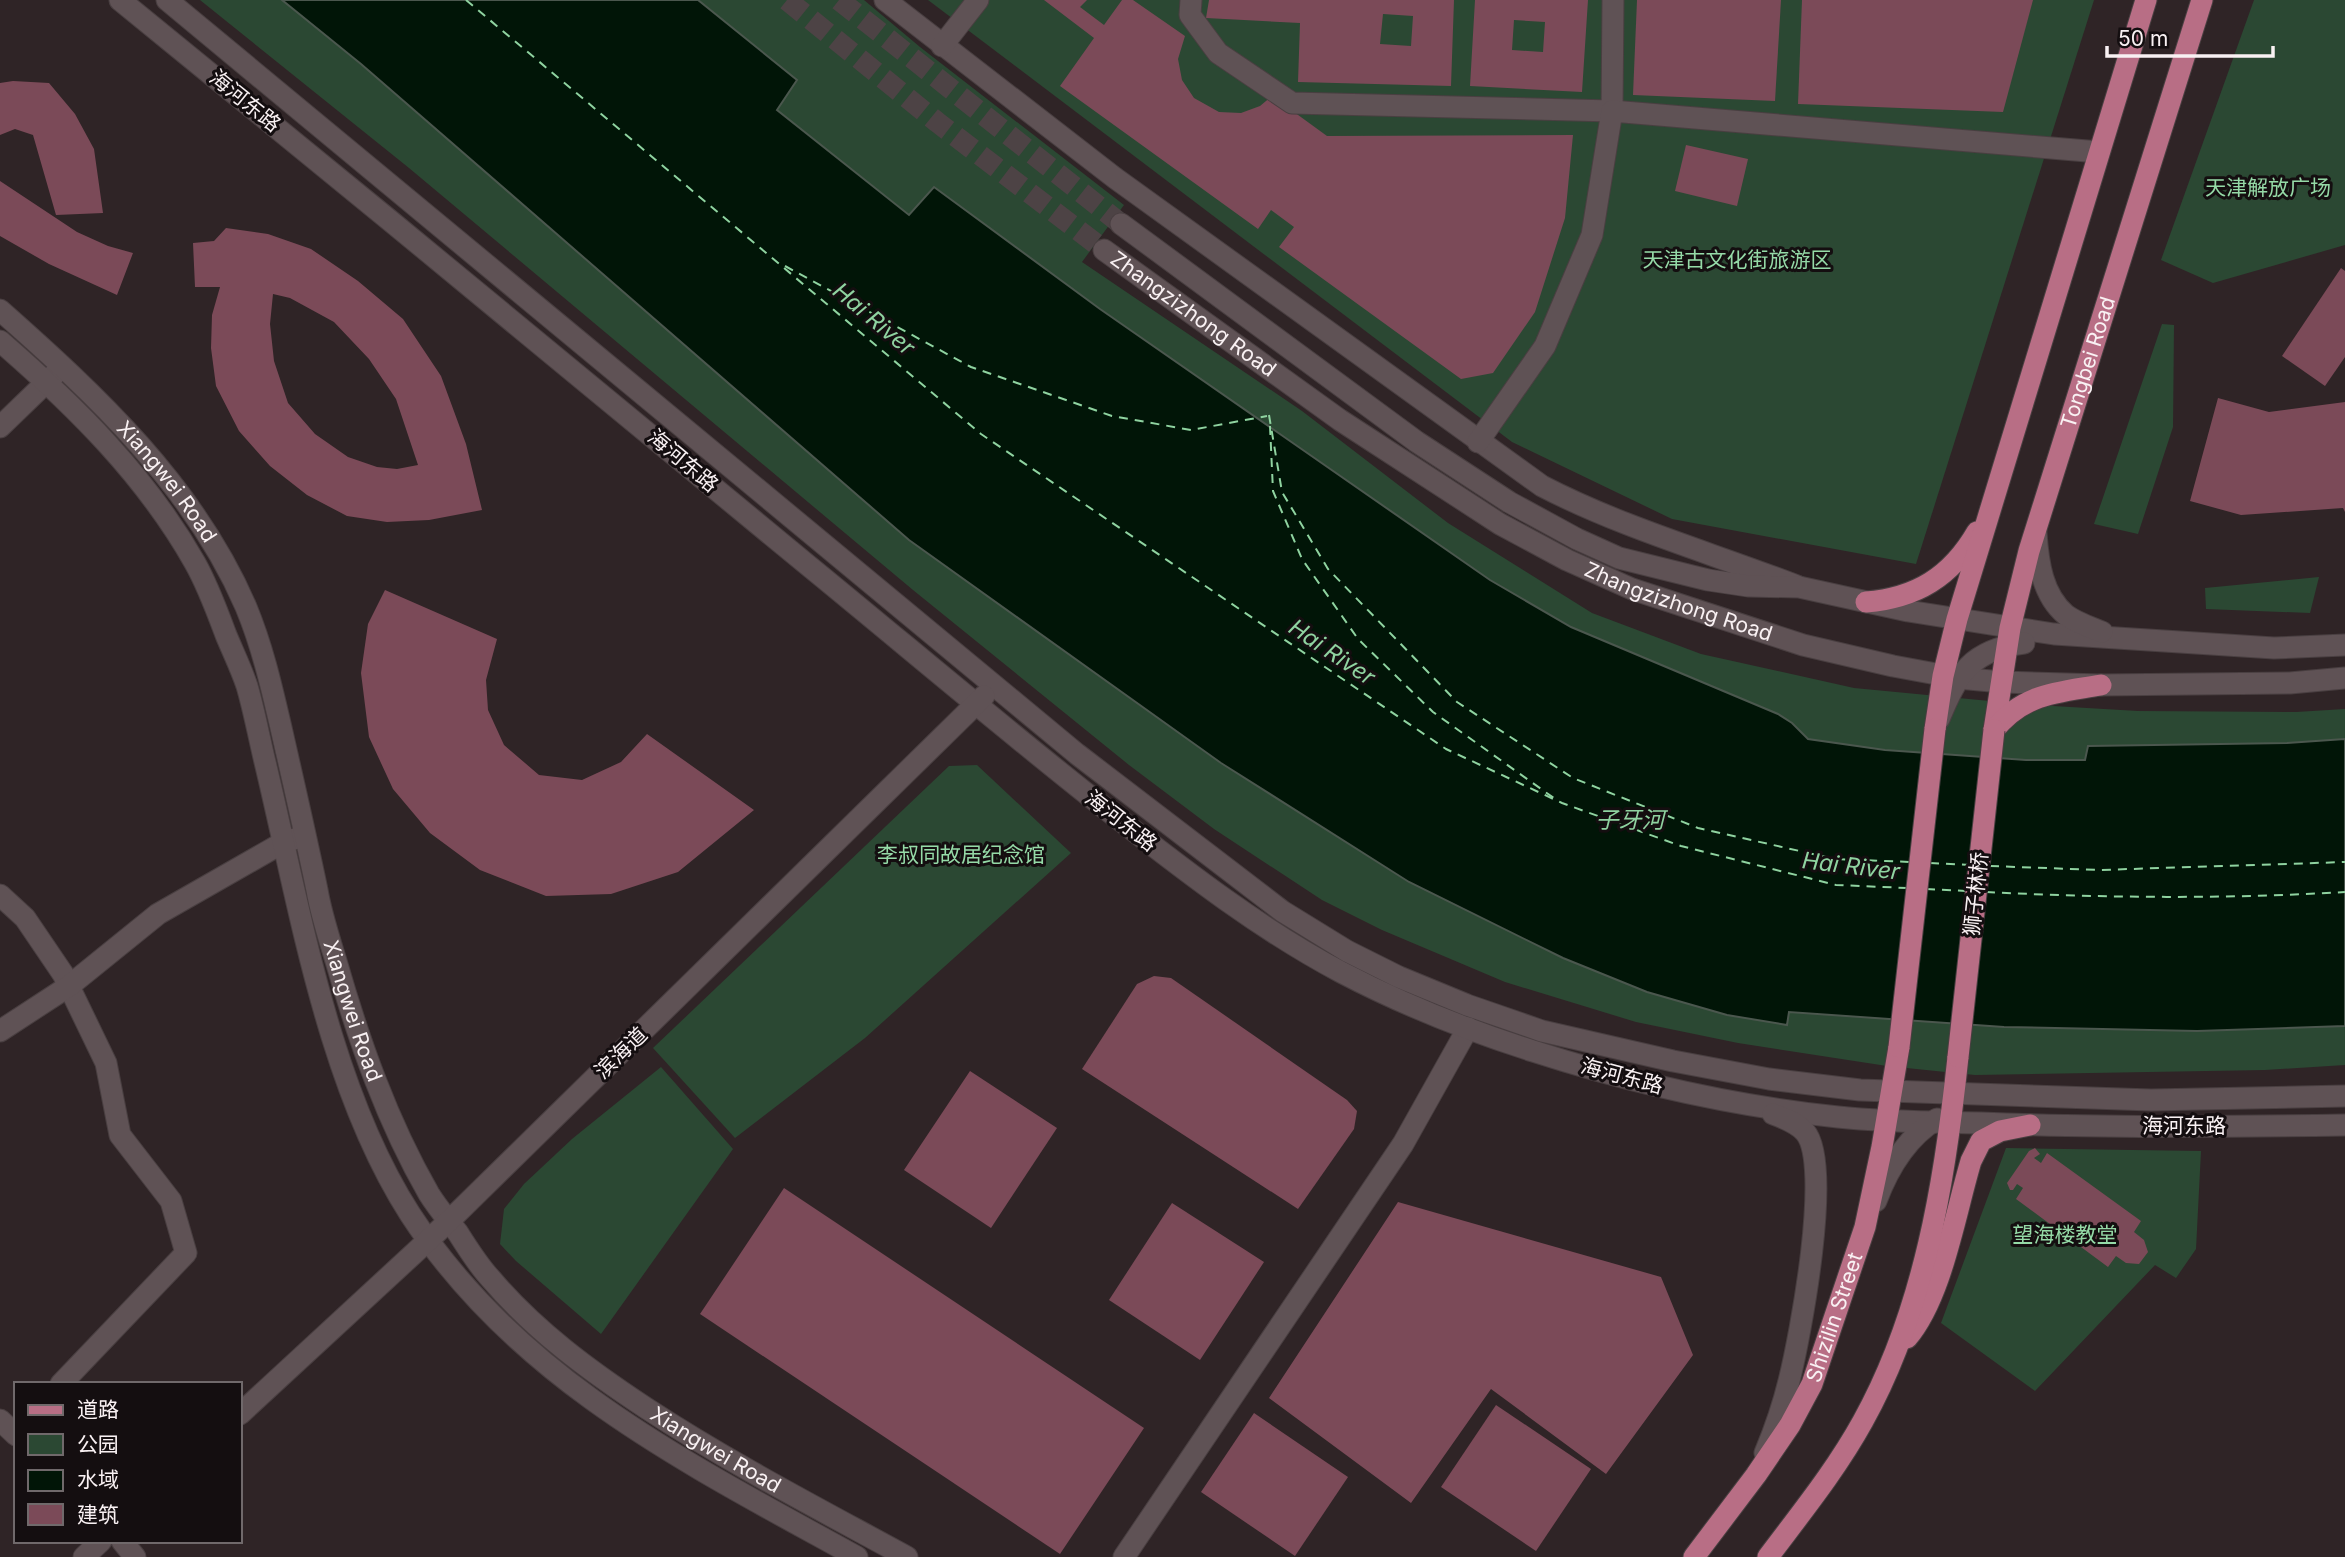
<svg xmlns="http://www.w3.org/2000/svg" width="2345" height="1557" viewBox="0 0 2345 1557" font-family="Inter,'Noto Sans SC',sans-serif">
<style>
.green{fill:#2b4833}
.water{fill:#011507;stroke:#4b574e;stroke-width:2}
.lines{fill:none;stroke-linecap:round;stroke-linejoin:round}
.ferry{stroke:#8fd3a0;stroke-width:2;stroke-dasharray:9 7;stroke-linecap:butt}
.building{fill:#7b4a58;fill-rule:evenodd}
.secondary-tunnel{stroke:#4d4345;stroke-width:21;stroke-dasharray:21 10;stroke-linecap:butt}
.street-casing{stroke:#493f41;stroke-width:23}
.secondary-casing{stroke:#493f41;stroke-width:23}
.primary-casing{stroke:#493f41;stroke-width:23}
.street{stroke:#5f5255;stroke-width:21}
.secondary{stroke:#5f5255;stroke-width:21}
.primary{stroke:#b86e85;stroke-width:21}
.primary-bridge-casing{stroke:#493f41;stroke-width:23;stroke-linecap:butt}
.primary-bridge{stroke:#b86e85;stroke-width:21}
.labels{text-anchor:middle;stroke-width:6;stroke-linejoin:round;paint-order:stroke}
.street-label{font-size:21px;fill:#f9f1f3;stroke:#140e10}
.park-label{font-size:21px;fill:#95daa7;stroke:#140e10}
.water-label{font-size:23px;font-style:italic;fill:#8fd3a0;stroke:#140e10}
</style>
<rect width="100%" height="100%" fill="#2f2426"/>
<!-- green -->
<g class="green">
<polygon points="200,0 864,0 920,47 1124,205 1082,262 1302,411 1448,523 1592,613 1701,654 1854,688 2021,704 2138,711 2296,712 2345,709 2345,1065 2265,1070 1975,1075 1887,1066 1738,1043 1636,1022 1505,982 1382,930 1322,900 1214,829 1129,765 913,590 409,168"/>
<polygon points="928,0 2094,0 1916,564 1672,519 1512,442"/>
<polygon points="2254,0 2345,0 2345,245 2213,283 2161,260"/>
<polygon points="2162,324 2174,325 2173,427 2138,534 2094,524"/>
<polygon points="2319,577 2310,613 2206,609 2205,588"/>
<polygon points="977,765 1071,853 865,1038 735,1138 653,1048 949,766"/>
<polygon points="661,1067 733,1149 601,1334 516,1261 500,1244 504,1209 524,1184 572,1139"/>
<polygon points="2006,1148 2201,1151 2196,1249 2176,1278 2155,1265 2035,1391 1941,1323"/>
</g>
<!-- water -->
<polygon class="water" points="282,0 698,0 797,80 777,110 909,215 934,187 1100,309 1490,580 1571,627 1778,714 1792,723 1808,739 1885,750 2026,760 2085,760 2088,746 2287,743 2345,739 2345,1026 2197,1031 2004,1027 1789,1012 1787,1025 1727,1015 1647,992 1563,958 1409,882 1221,763 909,540 361,64"/>
<g class="lines">
<!-- ferry -->
<g class="ferry">
<polyline points="466,0 981,434 1446,749 1562,803 1681,846 1836,885 1907,888"/>
<polyline points="785,266 971,367 1112,416 1191,430 1267,416"/>
<polyline points="1269,415 1282,492 1328,569 1457,702 1573,778 1698,828 1835,859 1911,862"/>
<polyline points="1270,426 1273,491 1302,559 1358,639 1433,712 1558,801"/>
<polyline points="1930,863 1970,865"/>
<polyline points="1990,866 2100,870 2345,862"/>
<polyline points="1926,889 1966,891"/>
<path d="M1986,892c119,6 240,7 359,0"/>
</g>
</g>
<!-- building -->
<g class="building">
<polygon points="1044,0 1087,0 1080,7 1104,25 1122,0 1133,0 1185,36 1178,59 1182,80 1194,98 1219,112 1241,113 1260,106 1272,96 1327,136 1573,135 1565,218 1535,312 1493,373 1461,379 1279,247 1294,227 1271,210 1258,229 1060,86 1094,38"/>
<path d="M1209,0h245l-3,86 -153,-4 2,-59 -94,-5zM1383,14l30,2 -2,30 -31,-2z"/>
<path d="M1475,0h113l-6,92 -112,-6zM1514,20l31,2 -2,30 -31,-2z"/>
<polygon points="1637,0 1781,0 1775,101 1633,95"/>
<polygon points="1802,0 2033,0 2003,112 1798,104"/>
<polygon points="13,81 49,83 75,114 94,149 103,213 56,215 33,135 15,129 0,135 0,83"/>
<polygon points="1686,145 1748,159 1737,206 1675,191"/>
<polygon points="0,181 77,232 108,246 133,253 117,295 49,264 0,236"/>
<path d="M226,228l42,6 43,15 47,32 45,38 38,57 25,68 16,66 -53,10 -42,2 -40,-6 -40,-21 -37,-29 -31,-35 -23,-45 -5,-38 1,-33 8,-28h-25l-2,-44 21,-2zM273,294l17,4 44,24 35,37 27,40 22,66 -21,4 -20,-2 -29,-10 -33,-23 -27,-31 -14,-42 -4,-37z"/>
<polygon points="2341,268 2345,271 2345,357 2325,386 2282,356"/>
<polygon points="2218,398 2269,412 2345,402 2345,512 2343,508 2241,515 2190,501"/>
<polygon points="385,590 497,639 486,680 488,710 504,745 539,775 582,780 621,762 647,734 754,810 678,872 611,894 546,896 480,870 430,833 393,789 369,737 361,673 368,624"/>
<polygon points="1154,976 1171,978 1347,1100 1357,1111 1354,1129 1298,1209 1082,1069 1137,984"/>
<polygon points="970,1071 1057,1128 991,1228 904,1170"/>
<polygon points="2035,1148 2040,1154 2034,1158 2041,1163 2047,1153 2141,1221 2134,1232 2144,1240 2148,1252 2139,1264 2126,1263 2116,1256 2108,1267 2016,1199 2023,1188 2017,1184 2013,1190 2010,1190 2007,1183 2029,1151"/>
<polygon points="784,1188 1144,1428 1060,1554 700,1314"/>
<polygon points="1398,1202 1661,1277 1693,1355 1606,1474 1491,1389 1411,1503 1269,1398"/>
<polygon points="1172,1203 1264,1262 1200,1360 1109,1300"/>
<polygon points="1496,1405 1591,1469 1536,1551 1441,1487"/>
<polygon points="1254,1413 1348,1477 1295,1556 1201,1492"/>
</g>
<g class="lines">
<!-- secondary-tunnel -->
<g class="secondary-tunnel">
<polyline points="787,0 937,122 1104,250"/>
<polyline points="839,0 1121,224"/>
</g>
<defs>
<g id="street">
<path d="M885,0l230,178 427,308c81,42 170,67 255,100"/>
<polyline points="1191,0 1190,15 1218,53 1292,103 1612,111 1613,0"/>
<polyline points="942,46 978,0"/>
<polyline points="0,427 59,370"/>
<polyline points="1478,442 1545,346 1592,235 1612,111 2099,152"/>
<polyline points="0,895 25,918 63,974 106,1063 120,1135 171,1201 186,1253 61,1384"/>
<polyline points="0,1031 69,986 158,914 284,842 301,837"/>
<polyline points="0,1420 16,1435"/>
<polyline points="122,1541 135,1557"/>
<polyline points="1124,1557 1403,1144 1468,1028"/>
</g>
<g id="secondary">
<path d="M120,0c229,186 457,374 684,562 104,85 206,172 312,255 72,56 144,112 225,155 61,32 126,58 192,79 99,32 201,55 305,66 47,5 95,5 143,6 121,5 243,4 364,2"/>
<polyline points="167,0 1077,754 1282,911 1347,951 1399,977 1467,1005 1542,1031 1673,1061 1769,1079 1860,1090 2151,1100 2345,1096"/>
<polyline points="1121,224 1417,442 1509,502 1577,539 1619,558 1708,580 1748,586 1799,587 1908,611 2054,634 2274,648 2345,645"/>
<path id="s1" d="M1104,250l236,170 160,104 67,36 65,29 171,56 90,21 65,12 44,4 99,3 189,-2 55,-5"/>
<path id="s2" d="M0,310c96,85 194,176 246,297 17,41 26,82 36,125 12,53 24,105 35,158 4,24 12,48 19,71 23,80 51,160 93,233 8,13 19,26 29,39 10,16 20,32 33,46 44,52 99,92 155,129 84,55 173,101 261,149"/>
<path d="M0,341c75,65 146,135 195,222 13,23 22,48 31,72 7,17 15,33 21,51 7,24 12,51 18,76 35,146 63,324 145,452 108,166 279,250 447,343"/>
<path d="M2036,533c2,29 6,62 30,82 11,8 24,12 36,17"/>
<path d="M1939,719c19,-46 32,-69 85,-76"/>
<path d="M1876,1201c12,-32 31,-64 61,-82"/>
<polyline points="240,1414 449,1221 984,696"/>
<path d="M1765,1453c10,-24 18,-47 24,-72 11,-44 44,-217 16,-249 -8,-9 -21,-14 -32,-18"/>
<polyline points="84,1557 101,1541"/>
</g>
<g id="primary">
<path d="M1866,602c50,-4 85,-25 111,-70"/>
<polyline points="1935,729 1943,676 1957,619 2146,0"/>
<path id="s3" d="M1994,730l16,-102 19,-77 173,-551"/>
<path d="M1994,730c30,-37 62,-37 107,-45"/>
<path d="M1907,1338c35,-41 48,-124 64,-177l10,-20 19,-10 30,-6"/>
<path id="s4" d="M1694,1557l62,-82 34,-50 22,-41 53,-157 17,-80 17,-100"/>
<path d="M1768,1557c33,-44 68,-87 95,-136 61,-110 82,-240 95,-364"/>
</g>
</defs>
<!-- street casing -->
<use href="#street" class="street-casing"/>
<!-- secondary casing -->
<use href="#secondary" class="secondary-casing"/>
<!-- primary casing -->
<use href="#primary" class="primary-casing"/>
<!-- street -->
<use href="#street" class="street"/>
<!-- secondary -->
<use href="#secondary" class="secondary"/>
<!-- primary -->
<use href="#primary" class="primary"/>
<defs>
<g id="primary-bridge">
<polyline points="1899,1047 1935,729"/>
<polyline points="1958,1057 1994,730"/>
</g>
</defs>
<!-- primary-bridge casing -->
<use href="#primary-bridge" class="primary-bridge-casing"/>
<!-- primary-bridge -->
<use href="#primary-bridge" class="primary-bridge"/>
</g>
<g class="labels">
<!-- street labels -->
<g class="street-label">
<text transform="translate(245 101) rotate(39)" y="7">海河东路</text>
<text dy="7" stroke="none"><textPath href="#s1" startOffset="110">Zhangzizhong Road</textPath></text>
<text dy="7" stroke="none"><textPath href="#s3" startOffset="380">Tongbei Road</textPath></text>
<text transform="translate(683 461) rotate(40)" y="7">海河东路</text>
<text dy="7" stroke="none"><textPath href="#s2" startOffset="240">Xiangwei Road</textPath></text>
<text dy="7" stroke="none"><textPath href="#s1" startOffset="677">Zhangzizhong Road</textPath></text>
<text transform="translate(1121 821) rotate(38)" y="7">海河东路</text>
<text transform="translate(1976 894) rotate(-84)" y="7">狮子林桥</text>
<text dy="7" stroke="none"><textPath href="#s2" startOffset="807">Xiangwei Road</textPath></text>
<text transform="translate(621 1053) rotate(-44)" y="7">滨海道</text>
<text transform="translate(1622 1076) rotate(15)" y="7">海河东路</text>
<text x="2184" y="1133">海河东路</text>
<text dy="7" stroke="none"><textPath href="#s4" startOffset="280">Shizilin Street</textPath></text>
<text dy="7" stroke="none"><textPath href="#s2" startOffset="1395">Xiangwei Road</textPath></text>
</g>
<!-- park labels -->
<g class="park-label">
<text x="2268" y="195">天津解放广场</text>
<text x="1737" y="267">天津古文化街旅游区</text>
<text x="961" y="862">李叔同故居纪念馆</text>
<text x="2065" y="1242">望海楼教堂</text>
</g>
<!-- water labels -->
<g class="water-label">
<text transform="translate(874 319) rotate(40)" y="8">Hai River</text>
<text transform="translate(1332 652) rotate(34)" y="8">Hai River</text>
<text x="1630" y="828">子牙河</text>
<text transform="translate(1851 866) rotate(7)" y="8">Hai River</text>
</g>
</g>
<!-- legend -->
<rect x="14" y="1382" width="228" height="161" fill="#140e10" stroke="#70696b" stroke-width="2"/>
<rect x="28" y="1405" width="35" height="10" fill="#b86e85" stroke="#70696b" stroke-width="2"/>
<text x="77" y="1417" font-size="21" fill="#f9f1f3">道路</text>
<rect x="28" y="1434" width="35" height="21" fill="#2b4833" stroke="#70696b" stroke-width="2"/>
<text x="77" y="1452" font-size="21" fill="#f9f1f3">公园</text>
<rect x="28" y="1470" width="35" height="21" fill="#011507" stroke="#70696b" stroke-width="2"/>
<text x="77" y="1487" font-size="21" fill="#f9f1f3">水域</text>
<rect x="28" y="1504" width="35" height="21" fill="#7b4a58" stroke="#70696b" stroke-width="2"/>
<text x="77" y="1522" font-size="21" fill="#f9f1f3">建筑</text>
<!-- scale -->
<path d="M2107 46v10h166v-10" fill="none" stroke="#f9f1f3" stroke-width="3.5"/>
<text x="2118" y="46" font-size="21" fill="#f9f1f3" stroke="#140e10" stroke-width="5" paint-order="stroke">50 m</text>
</svg>
